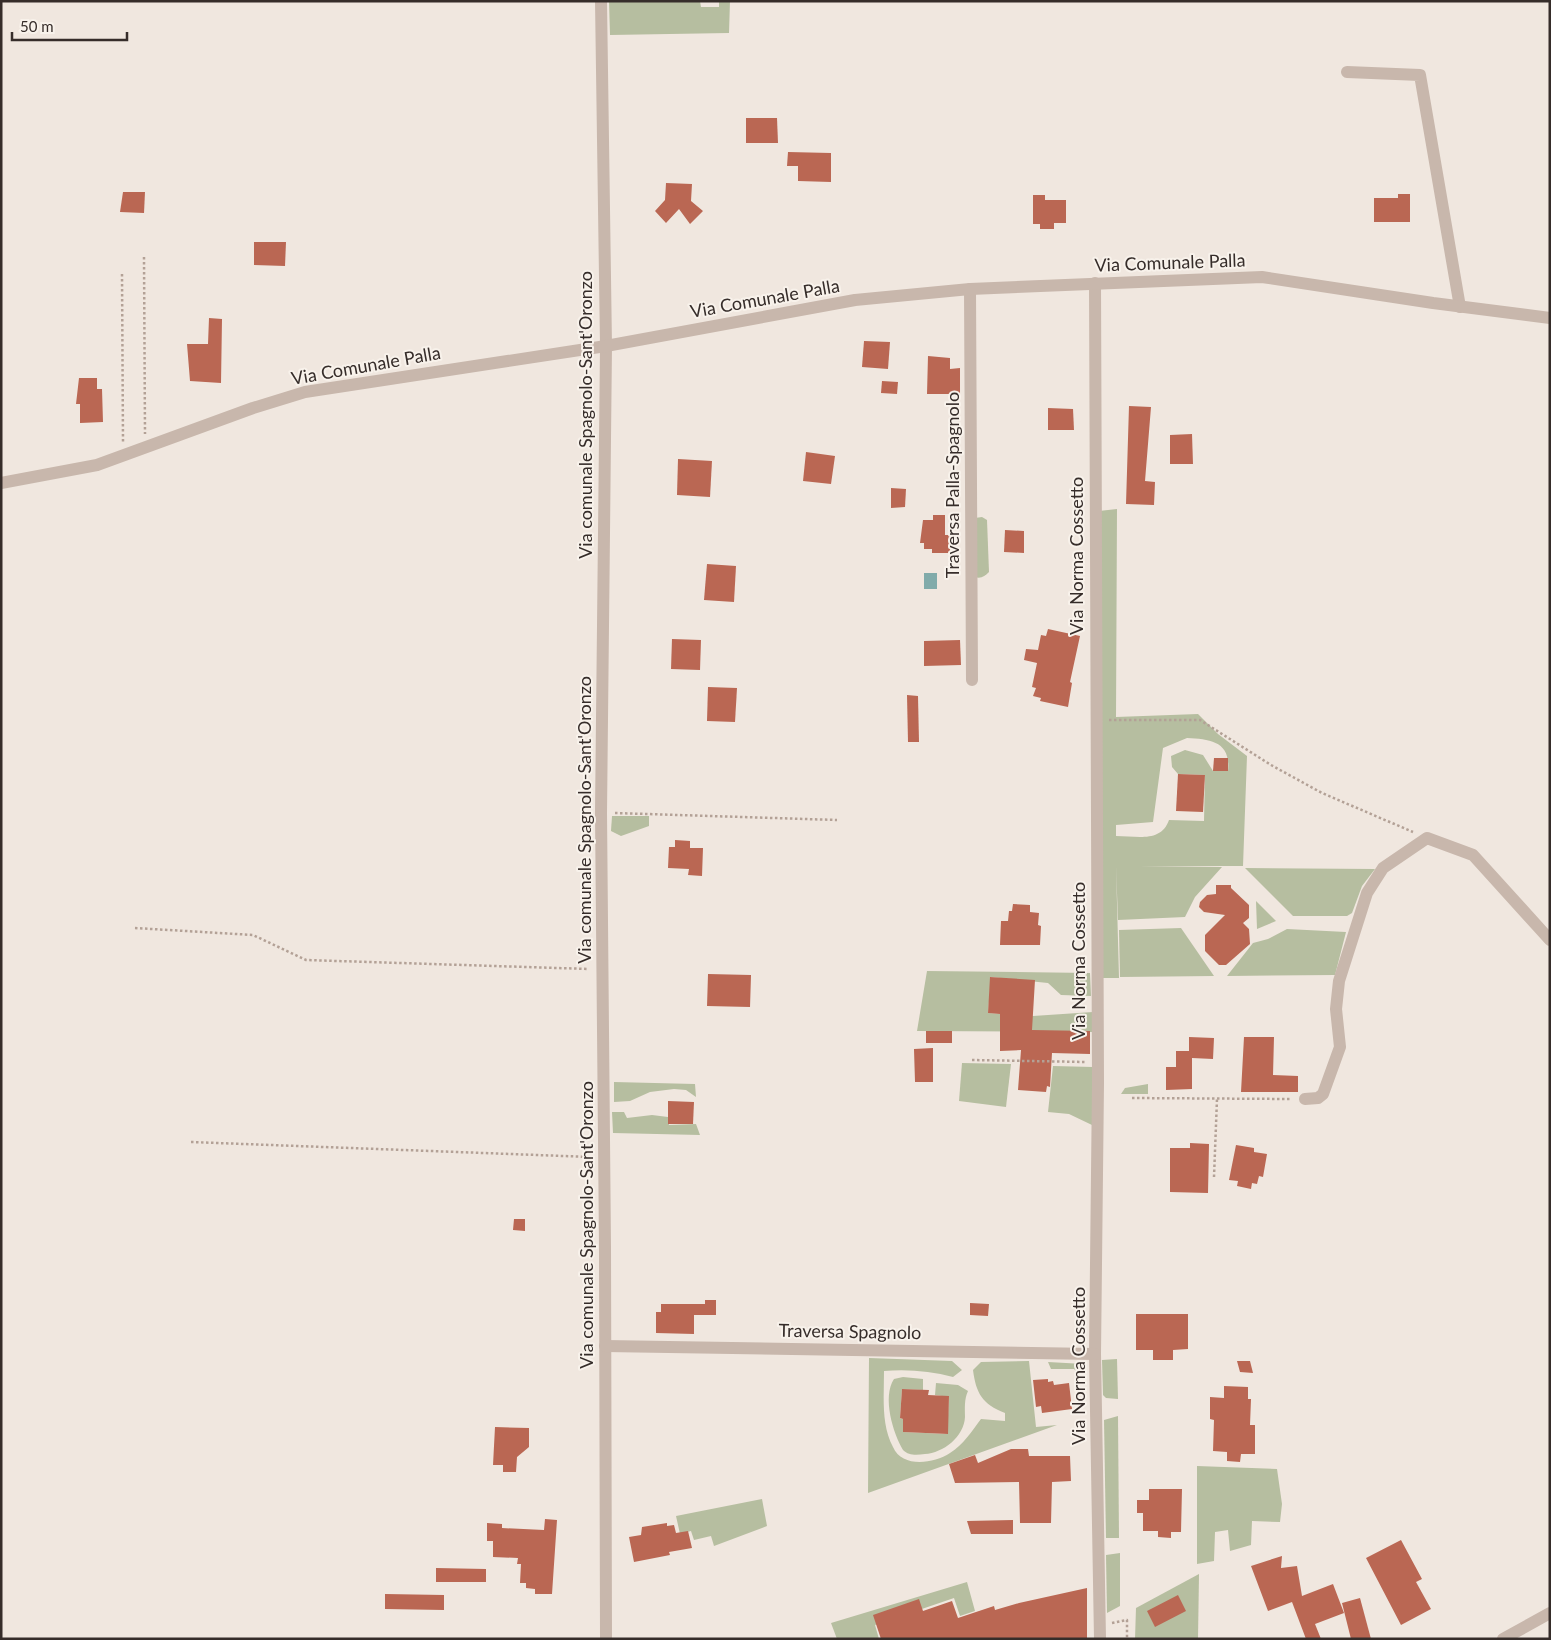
<svg xmlns="http://www.w3.org/2000/svg" width="1551" height="1640" viewBox="0 0 1551 1640" font-family="Lato,sans-serif">
<style>
.green{fill:#b6bea0;fill-rule:evenodd}
.water{fill:#81abaa}
.building{fill:#ba6753}
.lines{fill:none;stroke-linecap:round;stroke-linejoin:round}
.path{stroke:#b3a196;stroke-width:2.5;stroke-dasharray:2.5 2.5;stroke-linecap:butt}
.minor{stroke:#c8b7ac;stroke-width:12}
.labels{text-anchor:middle;stroke-width:4;stroke-linejoin:round;paint-order:stroke}
.street-label{font-size:18px;fill:#362d2a;stroke:#f8f2eb}
</style>
<rect width="100%" height="100%" fill="#f0e7df"/>
<!-- green -->
<g class="green">
<polygon points="609,1 700,1 701,7 719,7 719,1 730,1 729,33 610,35"/>
<path d="M1117,509l-1,208 82,-3 20,20 29,22 -4,110h-104l83,1 -27,30 -10,20 -67,3 -2,-54 3,112h-17l-3,-467zM1187,738c24,1 44,4 41,33h-15l-10,-16 -18,-5 -14,6 1,11 6,7 27,1 -1,46 -35,-1c-8,23 -32,16 -53,16v-11l37,-3 10,-74z"/>
<path d="M982,517l5,3 2,52c-4,4 -8,7 -14,5v-59z"/>
<polygon points="612,816 649,816 649,826 621,836 611,831"/>
<polygon points="1245,868 1375,869 1362,886 1352,913 1347,916 1293,916"/>
<polygon points="1256,901 1276,921 1257,929"/>
<polygon points="1181,928 1214,976 1120,977 1119,930"/>
<polygon points="1287,929 1346,932 1335,975 1227,976 1253,943 1268,939"/>
<polygon points="927,971 1090,973 1091,996 1061,995 1048,983 991,977 988,1013 1033,1016 1093,1012 1093,1032 917,1031"/>
<polygon points="962,1063 1011,1064 1006,1107 959,1101"/>
<polygon points="1053,1066 1093,1067 1092,1125 1069,1114 1048,1112"/>
<polygon points="614,1082 695,1084 696,1097 686,1090 674,1089 650,1092 630,1101 614,1102"/>
<polygon points="1148,1084 1148,1094 1121,1094 1125,1088"/>
<polygon points="612,1112 624,1112 627,1118 652,1115 668,1117 669,1125 696,1124 700,1135 613,1133"/>
<path d="M869,1358l83,3 10,9 -9,7c-22,-6 -46,-8 -69,-6 0,26 -3,53 9,76 9,21 40,17 57,6 13,-8 22,-22 31,-34l24,2v-8c-23,-9 -29,-20 -32,-43l8,-8 48,-1 7,66 21,-2 -189,68z"/>
<polygon points="1117,1359 1118,1399 1106,1398 1103,1395 1102,1360"/>
<polygon points="1048,1362 1084,1364 1084,1378 1074,1369 1051,1369"/>
<path d="M903,1377l20,2v11l-21,-1 -2,29 3,1v13l44,2 2,-37 -14,-2 1,-12 22,2 10,6c-4,9 -3,17 -3,26 -1,20 -22,36 -40,37 -8,1 -16,2 -22,-4 -10,-17 -21,-53 -9,-71z"/>
<polygon points="1118,1416 1119,1538 1106,1538 1104,1420"/>
<polygon points="1197,1466 1277,1469 1282,1504 1280,1522 1252,1521 1251,1545 1230,1551 1228,1530 1215,1532 1214,1561 1197,1564"/>
<polygon points="762,1499 767,1526 714,1546 711,1536 694,1540 691,1531 680,1534 676,1516"/>
<polygon points="1120,1553 1120,1606 1107,1613 1106,1555"/>
<polygon points="1199,1574 1198,1639 1135,1639 1136,1608"/>
<polygon points="967,1582 975,1611 960,1616 954,1598 875,1625 879,1639 837,1639 831,1623"/>
</g>
<!-- water -->
<rect class="water" x="924" y="573" width="13" height="16"/>
<!-- building -->
<g class="building">
<polygon points="746,118 777,118 778,143 746,143"/>
<polygon points="788,152 831,153 831,182 798,181 798,166 787,166"/>
<polygon points="666,183 692,184 691,201 703,211 690,224 679,209 666,223 655,211 665,200"/>
<polygon points="123,192 145,192 144,213 120,212"/>
<polygon points="1398,194 1410,194 1410,222 1374,222 1374,198 1398,198"/>
<polygon points="1033,195 1045,195 1045,200 1066,200 1066,223 1054,223 1054,229 1040,229 1040,224 1033,224"/>
<polygon points="254,242 286,242 285,266 254,265"/>
<polygon points="209,318 222,319 221,383 190,381 187,344 208,344"/>
<polygon points="864,341 890,342 888,369 862,367"/>
<polygon points="928,356 950,358 950,369 960,368 960,394 927,394"/>
<polygon points="79,378 97,378 97,389 102,389 103,422 80,423 80,404 76,404"/>
<polygon points="882,381 898,382 897,394 881,393"/>
<polygon points="1129,406 1151,407 1145,481 1155,482 1154,505 1126,504"/>
<polygon points="1048,408 1073,409 1074,430 1048,430"/>
<polygon points="1192,434 1193,464 1170,464 1170,435"/>
<polygon points="806,452 835,456 831,484 803,481"/>
<polygon points="678,459 712,461 710,497 677,495"/>
<polygon points="891,488 906,489 905,507 891,508"/>
<polygon points="933,515 945,515 945,535 950,535 950,553 932,553 932,549 924,549 924,543 920,543 923,520 933,520"/>
<polygon points="1005,530 1024,531 1024,553 1004,552"/>
<polygon points="707,564 736,566 734,602 704,600"/>
<polygon points="1048,629 1080,636 1070,682 1072,683 1068,707 1040,701 1041,698 1033,696 1036,688 1032,687 1037,663 1024,660 1026,649 1038,650 1041,635 1046,636"/>
<polygon points="672,639 701,640 700,670 671,669"/>
<polygon points="960,640 961,665 924,666 924,641"/>
<polygon points="708,687 737,688 735,722 707,721"/>
<polygon points="907,695 918,696 919,742 908,742"/>
<polygon points="1214,758 1228,758 1228,771 1213,771"/>
<polygon points="1178,774 1205,775 1203,812 1176,811"/>
<polygon points="675,840 690,841 690,848 703,848 702,876 688,875 689,869 668,868 669,847 675,847"/>
<polygon points="1216,885 1231,885 1231,888 1249,905 1249,918 1243,923 1249,929 1250,944 1226,965 1219,965 1205,951 1205,935 1225,915 1204,912 1199,907 1200,902 1207,895 1216,894"/>
<polygon points="1013,904 1030,905 1030,912 1039,913 1038,925 1041,926 1040,945 1000,945 1001,921 1008,921 1009,911 1012,911"/>
<polygon points="708,974 751,975 750,1007 707,1006"/>
<polygon points="990,977 1035,980 1032,1030 1090,1031 1090,1054 1052,1053 1050,1087 1047,1086 1046,1092 1018,1090 1021,1050 1000,1051 1000,1014 988,1013"/>
<rect x="926" y="1031" width="26" height="12"/>
<polygon points="1189,1037 1214,1038 1213,1059 1192,1058 1192,1089 1166,1090 1166,1067 1176,1067 1176,1051 1189,1051"/>
<polygon points="1244,1037 1274,1037 1273,1075 1298,1076 1298,1092 1241,1092"/>
<polygon points="933,1048 933,1082 915,1082 914,1049"/>
<polygon points="668,1101 694,1102 693,1124 668,1124"/>
<polygon points="1190,1143 1209,1144 1208,1193 1170,1192 1170,1148 1190,1148"/>
<polygon points="1236,1145 1254,1148 1254,1152 1267,1154 1263,1177 1259,1176 1257,1184 1252,1183 1251,1189 1237,1186 1238,1181 1229,1180"/>
<polygon points="514,1219 525,1219 525,1231 513,1230"/>
<polygon points="705,1300 716,1300 716,1315 694,1315 694,1334 656,1333 656,1312 661,1312 661,1304 705,1304"/>
<polygon points="970,1303 989,1304 988,1316 970,1315"/>
<polygon points="1136,1314 1188,1314 1188,1349 1173,1350 1173,1360 1153,1360 1153,1350 1136,1350"/>
<polygon points="1237,1361 1250,1361 1253,1373 1240,1372"/>
<polygon points="1048,1379 1048,1382 1053,1381 1054,1385 1069,1383 1072,1409 1042,1413 1041,1406 1036,1407 1033,1380"/>
<polygon points="1224,1386 1248,1387 1248,1399 1251,1399 1250,1425 1255,1425 1255,1454 1241,1454 1240,1462 1227,1461 1227,1452 1213,1451 1214,1420 1210,1419 1210,1397 1224,1398"/>
<polygon points="902,1389 929,1390 928,1395 949,1396 948,1434 903,1432 903,1419 900,1418"/>
<polygon points="495,1427 529,1428 529,1447 517,1457 516,1472 503,1472 503,1465 493,1465"/>
<polygon points="1011,1449 1028,1449 1029,1456 1070,1456 1071,1481 1052,1482 1051,1523 1020,1523 1019,1482 955,1483 949,1464 975,1455 978,1463"/>
<polygon points="1149,1489 1182,1489 1181,1532 1171,1532 1171,1538 1158,1537 1158,1531 1143,1531 1143,1513 1137,1513 1137,1500 1149,1500"/>
<polygon points="545,1519 557,1520 552,1594 535,1594 535,1589 526,1588 526,1583 520,1583 521,1564 517,1564 518,1558 493,1557 493,1541 487,1541 487,1523 502,1524 502,1528 544,1530"/>
<polygon points="1013,1520 1013,1534 971,1534 967,1521"/>
<polygon points="667,1523 667,1526 674,1525 676,1533 688,1531 692,1548 669,1552 670,1555 634,1562 629,1537 641,1535 642,1527"/>
<polygon points="1401,1540 1422,1579 1416,1582 1431,1609 1401,1625 1366,1558"/>
<polygon points="1282,1556 1281,1568 1297,1566 1302,1596 1333,1584 1344,1613 1315,1624 1321,1639 1306,1639 1292,1602 1268,1611 1251,1566"/>
<polygon points="436,1568 486,1569 486,1582 436,1582"/>
<polygon points="1087,1588 1087,1639 881,1639 873,1615 919,1599 923,1611 952,1601 958,1618 994,1606 995,1610 1019,1603"/>
<polygon points="385,1594 444,1595 444,1610 385,1609"/>
<polygon points="1178,1595 1186,1611 1155,1627 1147,1611"/>
<polygon points="1360,1598 1371,1639 1351,1639 1342,1603"/>
</g>
<g class="lines">
<!-- path -->
<g class="path">
<polyline points="144,257 145,434"/>
<polyline points="122,274 123,442"/>
<polyline points="1109,720 1200,720 1271,765 1322,793 1413,832"/>
<polyline points="615,813 837,820"/>
<polyline points="135,928 253,935 306,960 589,969"/>
<polyline points="972,1060 1086,1062"/>
<polyline points="1132,1098 1291,1099"/>
<polyline points="191,1142 590,1157"/>
<polyline points="1214,1177 1217,1099"/>
<polyline points="1112,1623 1127,1620 1127,1639"/>
</g>
<!-- minor -->
<g class="minor">
<polyline points="601,1 606,346 601,813 605,1247 606,1639"/>
<polyline points="1347,72 1420,75 1460,307"/>
<polyline points="1095,283 1098,1083 1095,1354 1100,1639"/>
<polyline points="970,289 972,680"/>
<polyline points="1,483 97,465 253,408 305,392 606,346 855,300 970,289 1262,277 1433,303 1550,318"/>
<polyline points="1305,1099 1318,1098 1323,1094 1340,1047 1336,1009 1339,981 1367,893 1383,868 1427,838 1473,855 1550,940"/>
<polyline points="605,1346 1095,1354"/>
<polyline points="1503,1639 1550,1613"/>
</g>
</g>
<g class="labels">
<!-- street labels -->
<g class="street-label">
<text transform="translate(1170 263) rotate(-2)" y="6">Via Comunale Palla</text>
<text transform="translate(765 299) rotate(-10)" y="6">Via Comunale Palla</text>
<text transform="translate(366 366) rotate(-10)" y="6">Via Comunale Palla</text>
<text transform="translate(586 415) rotate(-90)" y="6">Via comunale Spagnolo-Sant'Oronzo</text>
<text transform="translate(953 485) rotate(-90)" y="6">Traversa Palla-Spagnolo</text>
<text transform="translate(1077 556) rotate(-90)" y="6">Via Norma Cossetto</text>
<text transform="translate(585 820) rotate(-90)" y="6">Via comunale Spagnolo-Sant'Oronzo</text>
<text transform="translate(1079 961) rotate(-90)" y="6">Via Norma Cossetto</text>
<text transform="translate(587 1225) rotate(-90)" y="6">Via comunale Spagnolo-Sant'Oronzo</text>
<text transform="translate(850 1332) rotate(1)" y="6">Traversa Spagnolo</text>
<text transform="translate(1079 1366) rotate(-90)" y="6">Via Norma Cossetto</text>
</g>
</g>
<!-- border -->
<rect width="1551" height="1640" fill="none" stroke="#362d2a" stroke-width="5"/>
<!-- scale -->
<path d="M12 32v8h115v-8" fill="none" stroke="#362d2a" stroke-width="2.5"/>
<text x="20" y="32" font-size="15" fill="#362d2a" stroke="#f8f2eb" stroke-width="4" paint-order="stroke">50 m</text>
</svg>
